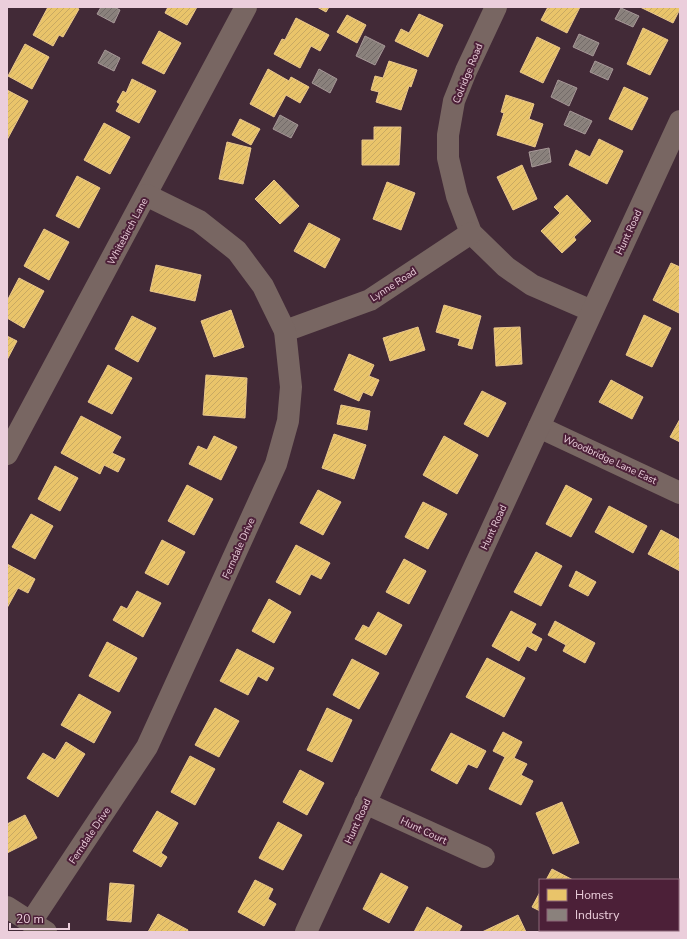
<svg xmlns="http://www.w3.org/2000/svg" width="687" height="939" viewBox="0 0 687 939" font-family="'Nunito Sans',sans-serif">
<style>
.homes{fill:url(#homes-hatch);stroke:#eac78c}
.industry{fill:url(#industry-hatch);stroke:#a79898}
.lines{fill:none;stroke-linecap:round;stroke-linejoin:round}
.minor{stroke:#786662;stroke-width:22}
.labels{text-anchor:middle;stroke-width:4;stroke-linejoin:round;paint-order:stroke}
.street-label{font-size:10px;fill:#ebcedb;stroke:#4c2038}
</style>
<defs>
<pattern id="homes-hatch" width="6" height="6" patternUnits="userSpaceOnUse"><rect width="6" height="6" fill="#e9c46a"/><path d="M-1 1l2-2M0 6l6-6M5 7l2-2" fill="none" stroke="#c8a962"/></pattern>
<pattern id="industry-hatch" width="6" height="6" patternUnits="userSpaceOnUse"><rect width="6" height="6" fill="#8a817c"/><path d="M-1 1l2-2M0 6l6-6M5 7l2-2" fill="none" stroke="#726a68"/></pattern>
</defs>
<rect width="100%" height="100%" fill="#422a37"/>
<!-- homes -->
<g class="homes">
<polygon points="48,7 75,7 79,9 63,37 59,35 53,46 33,35"/>
<polygon points="168,7 197,7 187,25 165,13"/>
<polygon points="317,7 329,7 326,12"/>
<polygon points="548,7 580,7 567,33 541,20"/>
<polygon points="640,7 680,7 680,9 673,23"/>
<polygon points="419,14 443,25 428,57 395,41 401,29 409,33"/>
<polygon points="347,15 366,25 357,43 337,32"/>
<polygon points="296,18 329,35 320,51 311,46 300,68 274,54 282,39 285,40"/>
<polygon points="643,28 668,40 650,75 627,64"/>
<polygon points="159,31 181,43 164,74 142,63"/>
<polygon points="537,37 560,48 543,83 520,72"/>
<polygon points="25,44 49,57 32,89 8,76"/>
<polygon points="389,61 417,70 411,87 409,86 401,110 376,102 379,92 371,90 375,76 383,78"/>
<polygon points="268,69 289,81 291,77 309,87 300,103 286,95 274,117 250,104"/>
<polygon points="132,79 156,91 139,123 116,111 120,104 117,102 123,91 126,93"/>
<polygon points="624,87 648,98 632,130 609,119"/>
<polygon points="7,90 28,101 7,140"/>
<polygon points="506,95 534,104 529,119 543,124 535,147 497,135 504,113 501,112"/>
<polygon points="240,119 260,129 251,145 232,135"/>
<polygon points="104,123 130,137 110,174 84,160"/>
<polygon points="374,127 401,127 399,165 362,165 362,140 374,140"/>
<polygon points="599,139 623,151 607,184 569,165 576,150 590,157"/>
<polygon points="227,142 251,148 243,184 219,179"/>
<polygon points="522,165 537,199 513,210 497,177"/>
<polygon points="77,176 100,188 79,228 56,216"/>
<polygon points="274,180 299,206 280,224 255,199"/>
<polygon points="387,182 415,193 401,230 373,219"/>
<polygon points="567,195 591,221 574,237 576,240 562,253 541,231 560,213 554,207"/>
<polygon points="309,223 340,239 325,268 294,251"/>
<polygon points="44,229 69,242 49,280 24,266"/>
<polygon points="671,263 680,267 679,313 653,300"/>
<polygon points="156,265 201,275 195,301 150,291"/>
<polygon points="19,278 44,291 24,328 7,318 7,301"/>
<polygon points="444,305 481,316 472,349 458,345 460,339 436,332"/>
<polygon points="231,310 244,347 214,357 201,321"/>
<polygon points="644,315 671,328 652,367 626,355"/>
<polygon points="132,316 156,328 138,362 115,349"/>
<polygon points="418,327 425,350 390,361 383,338"/>
<polygon points="520,327 522,364 496,366 494,328"/>
<polygon points="7,336 17,341 7,360"/>
<polygon points="349,354 374,365 369,376 379,380 372,396 363,392 359,401 334,390"/>
<polygon points="108,365 132,378 112,414 88,402"/>
<polygon points="206,375 247,378 245,418 203,415"/>
<polygon points="611,380 643,397 632,419 599,402"/>
<polygon points="482,391 506,403 488,437 464,424"/>
<polygon points="341,405 370,411 367,430 337,424"/>
<polygon points="81,416 121,437 112,453 125,459 118,472 104,465 100,474 61,453"/>
<polygon points="680,419 680,442 670,437"/>
<polygon points="334,434 366,445 354,479 322,468"/>
<polygon points="214,436 237,447 221,480 189,464 198,446 207,450"/>
<polygon points="444,436 478,455 457,494 423,475"/>
<polygon points="55,466 78,478 60,511 38,499"/>
<polygon points="187,485 213,499 194,535 168,521"/>
<polygon points="566,485 592,499 571,537 546,524"/>
<polygon points="318,490 341,502 323,535 300,523"/>
<polygon points="423,502 447,514 428,549 405,537"/>
<polygon points="609,506 647,526 633,553 595,532"/>
<polygon points="31,514 53,526 35,559 12,547"/>
<polygon points="661,530 680,540 680,571 648,554"/>
<polygon points="162,540 185,552 168,585 145,573"/>
<polygon points="296,545 330,563 321,579 311,574 300,595 276,582"/>
<polygon points="536,552 562,566 541,606 514,592"/>
<polygon points="404,559 426,571 409,604 386,592"/>
<polygon points="7,564 35,579 28,593 18,588 7,608"/>
<polygon points="576,571 596,582 588,596 569,586"/>
<polygon points="137,591 161,603 143,637 113,620 121,606 127,609"/>
<polygon points="269,599 291,612 274,643 252,631"/>
<polygon points="511,611 536,624 531,633 542,639 536,651 527,646 519,661 492,646"/>
<polygon points="378,612 402,625 386,655 355,639 363,625 369,628"/>
<polygon points="555,621 595,643 585,663 563,651 566,645 548,635"/>
<polygon points="107,642 137,658 119,692 89,676"/>
<polygon points="237,649 274,668 267,681 258,676 248,695 220,681"/>
<polygon points="487,658 525,678 504,717 466,697"/>
<polygon points="352,659 379,673 359,709 333,695"/>
<polygon points="79,694 111,712 94,743 61,725"/>
<polygon points="215,708 239,721 219,757 195,745"/>
<polygon points="327,708 352,720 332,762 307,750"/>
<polygon points="503,732 522,742 514,758 527,764 521,775 533,781 521,805 489,789 505,757 493,751"/>
<polygon points="451,733 486,751 477,768 468,764 457,784 431,770"/>
<polygon points="66,742 85,754 58,797 27,778 43,753 55,760"/>
<polygon points="190,756 215,769 195,805 171,792"/>
<polygon points="300,770 324,783 307,815 283,802"/>
<polygon points="562,802 579,843 553,854 536,813"/>
<polygon points="157,811 178,823 161,853 167,857 161,867 133,851"/>
<polygon points="25,815 37,838 7,853 7,824"/>
<polygon points="278,822 302,835 283,870 259,858"/>
<polygon points="552,869 573,880 546,880"/>
<polygon points="381,873 408,887 389,923 363,909"/>
<polygon points="255,880 273,889 268,899 276,904 264,926 238,912"/>
<polygon points="110,883 134,885 131,922 107,920"/>
<polygon points="540,892 540,911 532,907"/>
<polygon points="427,907 462,926 459,932 414,932"/>
<polygon points="678,912 680,914 680,923 678,926"/>
<polygon points="158,914 188,930 187,932 148,932"/>
<polygon points="518,915 526,932 482,932"/>
<polygon points="642,930 674,930 672,932 640,932"/>
</g>
<!-- industry -->
<g class="industry">
<polygon points="101,7 114,7 120,10 114,23 97,14"/>
<polygon points="621,8 639,16 633,27 615,19"/>
<polygon points="579,34 599,43 593,56 573,47"/>
<polygon points="365,36 385,46 375,65 356,56"/>
<polygon points="105,50 120,58 114,71 98,63"/>
<polygon points="595,61 613,69 608,80 590,72"/>
<polygon points="319,69 337,79 330,93 312,83"/>
<polygon points="558,80 577,88 569,106 551,97"/>
<polygon points="570,111 592,121 585,134 564,125"/>
<polygon points="280,115 298,125 291,138 273,129"/>
<polygon points="549,148 551,162 532,167 529,152"/>
</g>
<g class="lines">
<!-- minor -->
<g class="minor">
<polyline points="496,7 466,71 454,101 448,135 448,158 457,196 471,233 506,267 532,285 592,311"/>
<polyline points="285,331 370,300 471,233"/>
<polyline points="539,427 680,493"/>
<polyline points="7,454 246,7"/>
<polyline points="365,803 484,857"/>
<polyline points="7,907 46,932"/>
<polyline points="31,922 147,747 276,464 288,421 291,387 285,331 263,286 237,251 199,221 146,195"/>
<polyline points="306,932 680,121"/>
</g>
</g>
<g class="labels">
<!-- street labels -->
<g class="street-label">
<text transform="translate(467 73) rotate(-68)" y="4">Colridge Road</text>
<text transform="translate(127 231) rotate(-62)" y="4">Whitebirch Lane</text>
<text transform="translate(628 232) rotate(-65)" y="4">Hunt Road</text>
<text transform="translate(393 284) rotate(-33)" y="4">Lynne Road</text>
<text transform="translate(610 459) rotate(25)" y="4">Woodbridge Lane East</text>
<text transform="translate(493 527) rotate(-65)" y="4">Hunt Road</text>
<text transform="translate(238 548) rotate(-66)" y="4">Ferndale Drive</text>
<text transform="translate(357 821) rotate(-65)" y="4">Hunt Road</text>
<text transform="translate(424 830) rotate(25)" y="4">Hunt Court</text>
<text transform="translate(89 835) rotate(-56)" y="4">Ferndale Drive</text>
</g>
</g>
<!-- border -->
<rect width="687" height="939" fill="none" stroke="#ebcedb" stroke-width="16"/>
<!-- legend -->
<rect x="539" y="879" width="140" height="52" fill="#4c2038" stroke="#8c6679"/>
<rect x="547" y="889" width="20" height="12" fill="#e9c46a" stroke="#8c6679"/>
<text x="575" y="899" font-size="12" fill="#ebcedb">Homes</text>
<rect x="547" y="909" width="20" height="12" fill="#8a817c" stroke="#8c6679"/>
<text x="575" y="919" font-size="12" fill="#ebcedb">Industry</text>
<!-- scale -->
<path d="M10 923v6h59v-6" fill="none" stroke="#ebcedb" stroke-width="2"/>
<text x="16" y="923" font-size="12" fill="#ebcedb" stroke="#4c2038" stroke-width="3" paint-order="stroke">20 m</text>
</svg>
